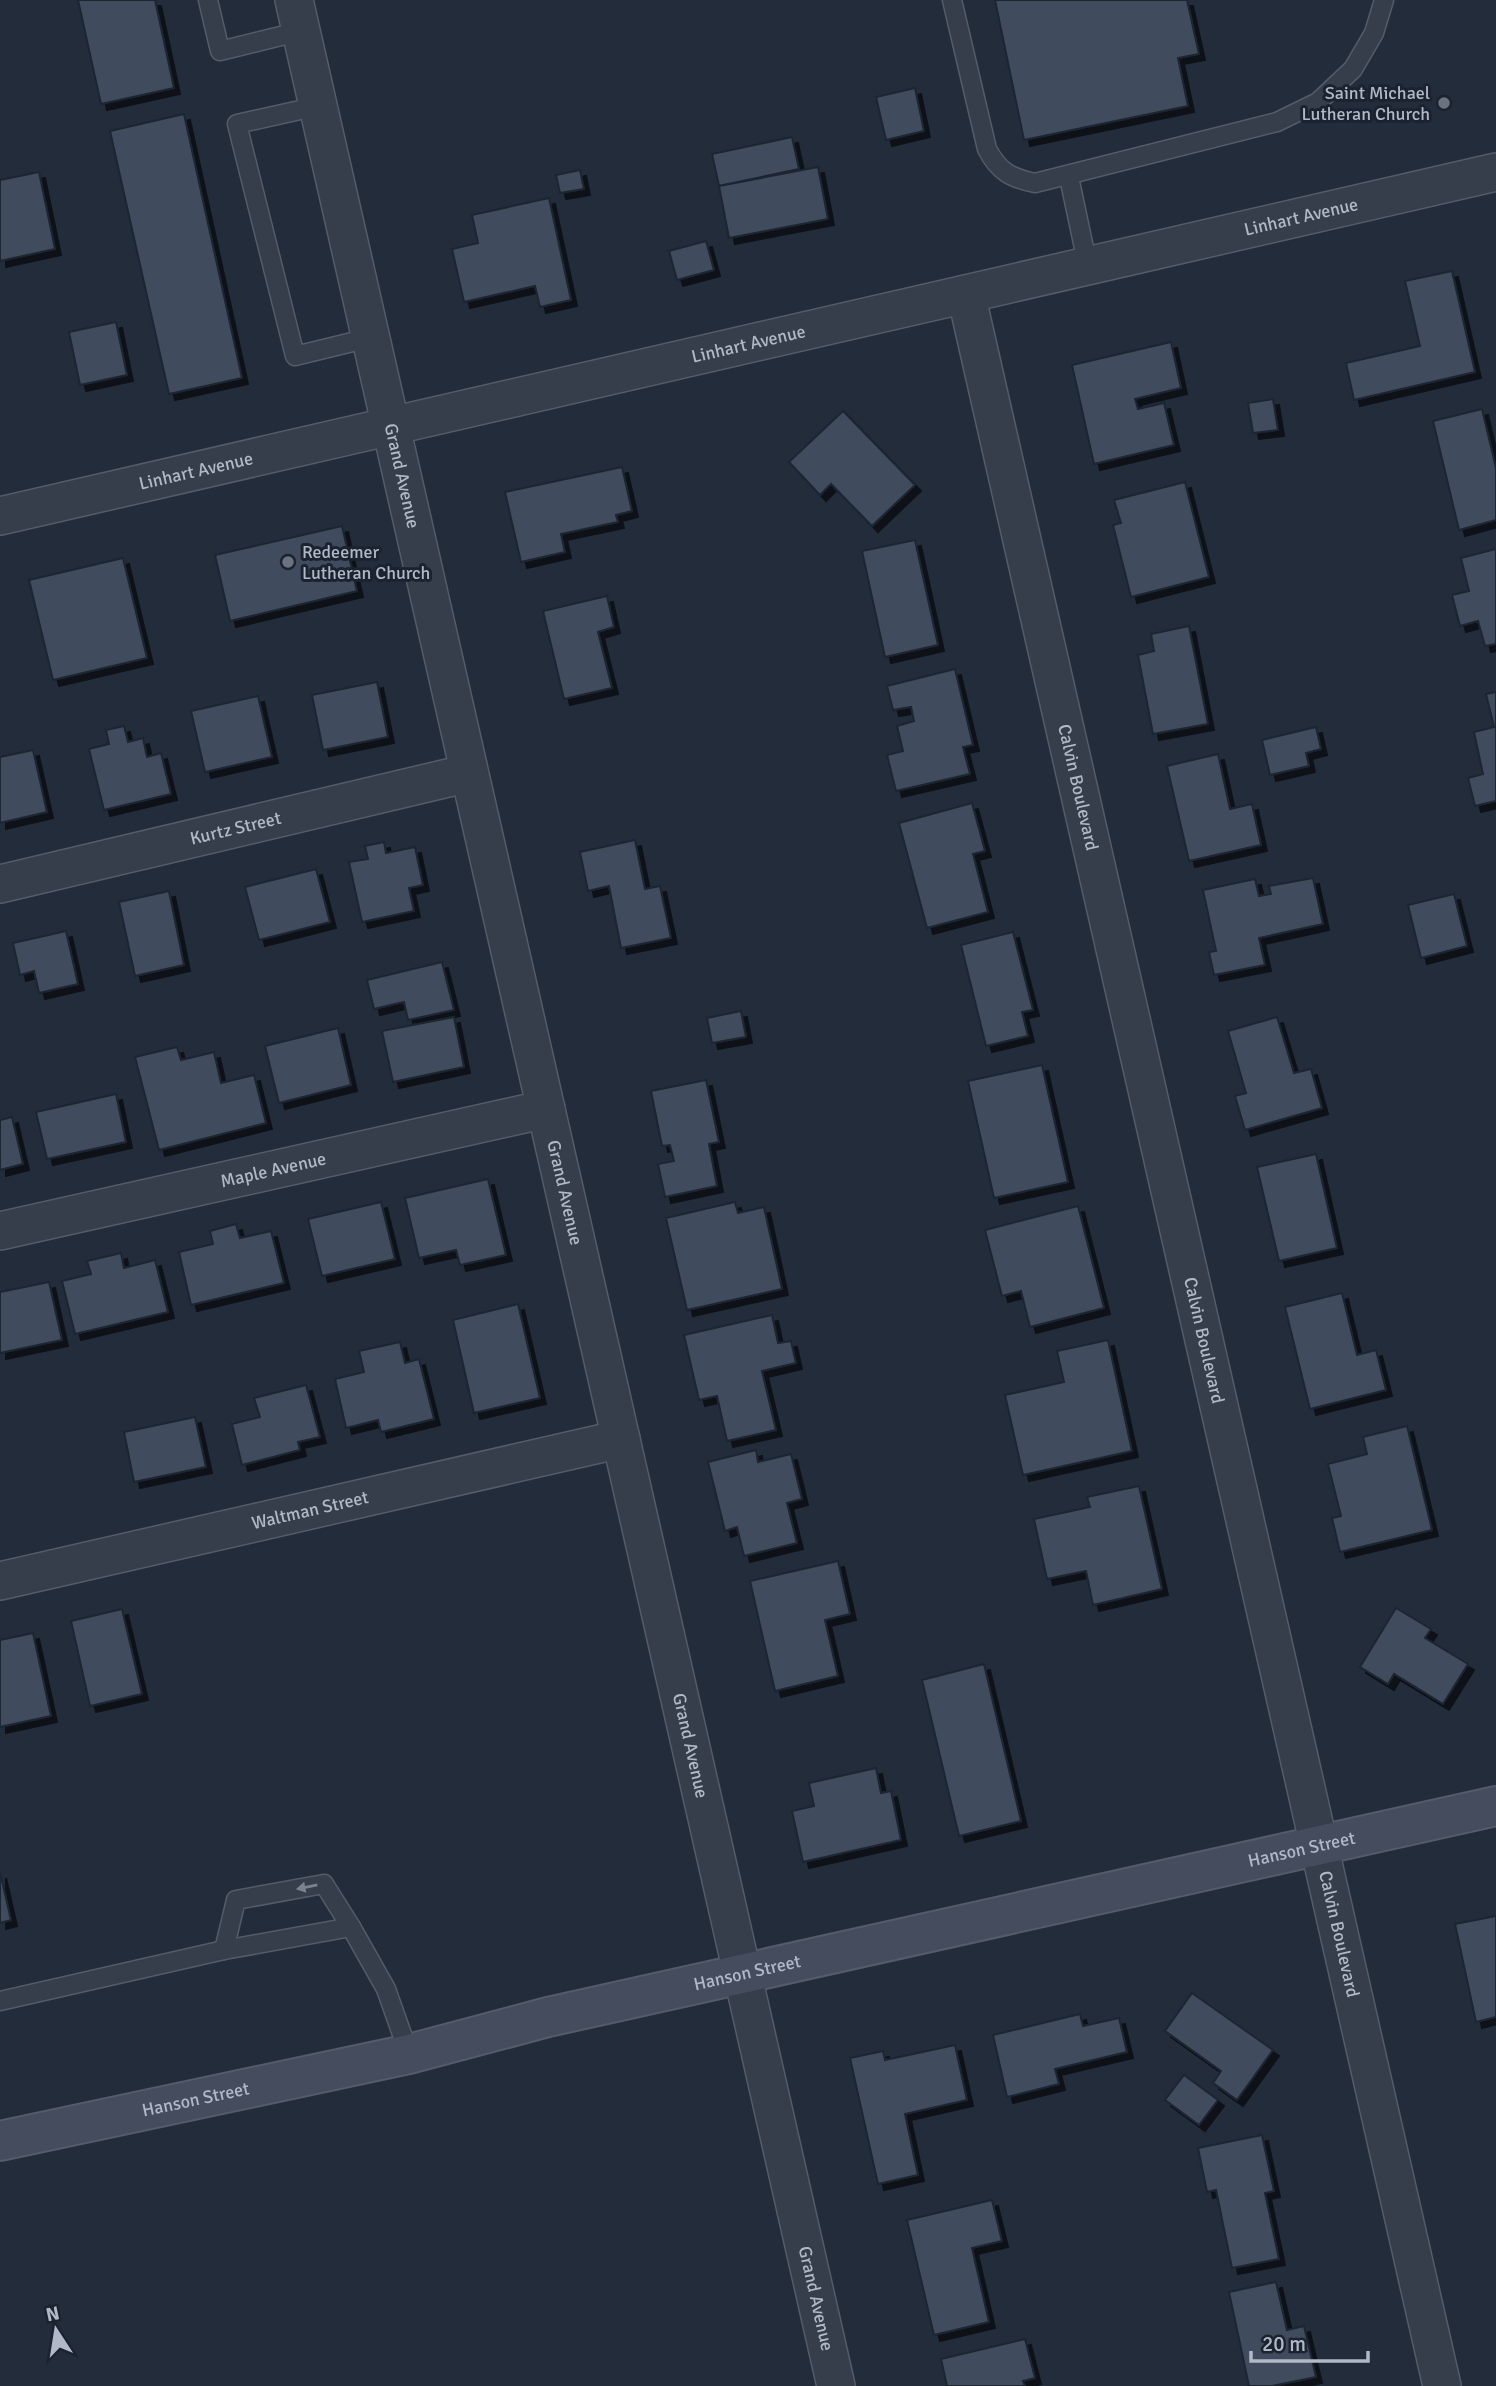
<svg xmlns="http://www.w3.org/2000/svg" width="1496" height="2386" viewBox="0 0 1496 2386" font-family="Signika,sans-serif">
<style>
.building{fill:#414b5d;stroke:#1d2532;stroke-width:2;filter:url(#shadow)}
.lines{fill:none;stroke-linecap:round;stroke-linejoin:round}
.lane-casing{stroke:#545b69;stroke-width:21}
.street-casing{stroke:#545b69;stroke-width:40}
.secondary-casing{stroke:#545b69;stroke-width:42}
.lane{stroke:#363e4b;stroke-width:18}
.street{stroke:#363e4b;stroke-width:37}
.secondary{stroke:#444c5e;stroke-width:38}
.oneway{fill:#7a818f}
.worship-dot{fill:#6b7280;stroke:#1b2330;stroke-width:2.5}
.labels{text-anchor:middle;stroke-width:6;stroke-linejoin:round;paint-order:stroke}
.poi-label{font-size:18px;fill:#b1b8c7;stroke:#1b2330;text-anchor:end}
.street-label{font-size:18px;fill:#b1b8c7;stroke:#1b2330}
</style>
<defs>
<filter id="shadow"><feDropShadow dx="6" dy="6" stdDeviation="0" flood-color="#0009"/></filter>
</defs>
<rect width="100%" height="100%" fill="#222c3b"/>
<!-- building -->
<g class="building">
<polygon points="78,0 155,0 174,88 101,104"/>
<polygon points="995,0 1187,0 1199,54 1178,58 1188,106 1024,140"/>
<polygon points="915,88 924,131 886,140 876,97"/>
<polygon points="184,114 242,378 169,394 110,131"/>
<polygon points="792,137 799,169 719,186 712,154"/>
<polygon points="818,167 828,219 729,238 719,186"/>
<polygon points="580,170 584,189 560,193 556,175"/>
<polygon points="39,172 55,249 0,261 0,180"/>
<polygon points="549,198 571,300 540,307 535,286 464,302 452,249 478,243 472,215"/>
<polygon points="706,241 714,270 677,280 669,251"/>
<polygon points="1452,271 1475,372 1354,400 1346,363 1420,346 1405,281"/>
<polygon points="116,322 127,375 80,385 69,332"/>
<polygon points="1171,342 1181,388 1135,399 1138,409 1164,403 1174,445 1094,464 1072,365"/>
<polygon points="1273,399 1278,430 1253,433 1248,403"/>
<polygon points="1482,409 1496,468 1496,520 1459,530 1433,421"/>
<polygon points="843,411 915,485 872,526 831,484 820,495 789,462"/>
<polygon points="622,467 632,511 616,515 618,522 561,534 565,552 521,562 505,492"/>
<polygon points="1185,482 1209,577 1131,597 1113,525 1121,523 1114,500"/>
<polygon points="342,526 357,591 230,621 215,555"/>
<polygon points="915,540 938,645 885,657 862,551"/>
<polygon points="1496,549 1496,644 1485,646 1478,621 1460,626 1452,595 1469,591 1461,558"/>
<polygon points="123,558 147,658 53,680 29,580"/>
<polygon points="607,596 614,627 598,632 612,688 564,699 543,611"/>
<polygon points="1189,626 1208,724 1153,734 1138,655 1154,651 1151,634"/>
<polygon points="955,669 973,745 963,747 970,774 896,791 887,755 903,751 897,726 914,721 911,707 893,710 887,686"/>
<polygon points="377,682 388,737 323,750 312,695"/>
<polygon points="1496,692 1496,801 1475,806 1468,778 1483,774 1474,732 1494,727 1486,694"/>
<polygon points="258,696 272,757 205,772 191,711"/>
<polygon points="124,726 128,742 143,738 147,757 161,753 171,794 104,810 89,749 109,744 106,730"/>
<polygon points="1316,727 1321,749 1306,753 1309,766 1270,775 1262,740"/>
<polygon points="33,750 47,812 0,823 0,757"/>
<polygon points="1218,754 1230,809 1252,804 1261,845 1189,861 1167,766"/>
<polygon points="972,803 985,851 973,854 988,912 927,928 899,823"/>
<polygon points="635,840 645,889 660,886 671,938 621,948 609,886 588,891 580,852"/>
<polygon points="384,842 386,853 415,847 423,885 409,888 414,911 362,922 349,862 368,859 365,846"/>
<polygon points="316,869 330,922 259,940 245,887"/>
<polygon points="1313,878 1323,924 1259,938 1265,965 1214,975 1209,952 1216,951 1203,890 1255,879 1259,896 1271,894 1269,886"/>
<polygon points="169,891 184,965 135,976 119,902"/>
<polygon points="1454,894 1467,946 1421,958 1408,905"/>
<polygon points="66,931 78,984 39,993 34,971 20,975 13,943"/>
<polygon points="1013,932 1033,1010 1022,1012 1028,1036 986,1046 961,945"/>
<polygon points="442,962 454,1010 408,1020 404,1002 374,1009 367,980"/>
<polygon points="741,1011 746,1037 712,1043 707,1018"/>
<polygon points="454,1017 464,1067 393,1082 382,1031"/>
<polygon points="1277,1017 1294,1073 1311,1069 1322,1108 1245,1130 1235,1096 1246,1093 1228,1031"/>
<polygon points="338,1028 351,1085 279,1103 265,1046"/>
<polygon points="177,1047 181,1060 214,1052 221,1083 254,1075 266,1123 159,1150 135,1057"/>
<polygon points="1042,1065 1068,1182 994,1198 968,1081"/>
<polygon points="706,1080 719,1142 709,1144 717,1186 665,1197 658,1164 674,1161 670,1145 662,1146 651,1091"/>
<polygon points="116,1094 126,1142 47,1159 36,1112"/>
<polygon points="12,1117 23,1164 0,1170 0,1120"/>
<polygon points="1316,1154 1337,1248 1279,1261 1257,1167"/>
<polygon points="488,1179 506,1255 460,1265 456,1250 419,1258 405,1198"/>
<polygon points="381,1202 395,1259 322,1276 308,1219"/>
<polygon points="735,1202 738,1213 764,1207 782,1289 687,1310 666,1218"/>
<polygon points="1078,1206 1104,1308 1030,1327 1021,1291 1002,1296 985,1230"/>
<polygon points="236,1224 240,1238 271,1231 284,1283 191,1305 179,1252 213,1244 210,1231"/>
<polygon points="121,1253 124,1268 155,1260 168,1312 75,1334 62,1281 91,1274 87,1261"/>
<polygon points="49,1282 62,1340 0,1353 0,1292"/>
<polygon points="1342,1293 1357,1355 1376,1350 1386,1390 1310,1409 1285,1307"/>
<polygon points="518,1304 540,1398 474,1413 453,1320"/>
<polygon points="772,1315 778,1343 791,1341 796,1363 762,1371 776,1430 727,1441 717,1396 699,1400 684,1335"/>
<polygon points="1108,1340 1132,1451 1023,1475 1005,1395 1064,1382 1057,1351"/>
<polygon points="400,1342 405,1363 419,1359 434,1419 381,1432 378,1420 346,1428 335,1379 364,1372 359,1351"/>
<polygon points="306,1385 320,1437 298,1442 300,1450 242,1465 232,1424 260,1417 254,1398"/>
<polygon points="195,1417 206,1467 134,1482 124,1432"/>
<polygon points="1407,1426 1432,1530 1340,1552 1332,1518 1341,1516 1328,1464 1367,1454 1363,1437"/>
<polygon points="756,1450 758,1462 791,1454 802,1499 787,1503 797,1543 744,1556 737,1527 725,1531 708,1462"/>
<polygon points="1139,1486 1162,1589 1093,1605 1086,1571 1047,1579 1034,1519 1090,1507 1087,1497"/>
<polygon points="838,1561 850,1614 825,1620 838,1676 775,1691 750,1581"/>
<polygon points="1396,1608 1431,1629 1425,1638 1468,1664 1443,1704 1394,1674 1388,1684 1360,1667"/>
<polygon points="122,1609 142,1694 90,1706 71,1621"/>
<polygon points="33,1633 51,1716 0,1727 0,1640"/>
<polygon points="984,1664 1021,1821 959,1836 922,1680"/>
<polygon points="876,1768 881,1793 891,1791 901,1840 803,1862 792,1811 814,1806 809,1783"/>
<polygon points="0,1872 11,1920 0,1923"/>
<polygon points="1496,1916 1496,2017 1476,2022 1455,1924"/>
<polygon points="1192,1993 1273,2050 1237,2100 1213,2083 1221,2071 1165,2031"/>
<polygon points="1080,2014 1083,2026 1119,2018 1127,2052 1055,2069 1059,2084 1007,2097 993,2035"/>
<polygon points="955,2045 967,2100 905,2114 918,2175 878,2184 850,2058 883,2051 885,2060"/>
<polygon points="1184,2075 1218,2100 1199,2125 1165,2100"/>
<polygon points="1262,2135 1274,2191 1265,2193 1279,2259 1232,2268 1216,2190 1207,2192 1198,2148"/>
<polygon points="992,2200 1002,2241 972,2248 989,2322 934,2335 907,2220"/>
<polygon points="1276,2282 1287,2330 1304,2326 1316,2377 1272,2386 1249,2386 1229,2292"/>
<polygon points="1025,2339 1035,2378 1023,2381 1025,2386 947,2386 941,2359"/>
</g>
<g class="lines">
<defs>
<g id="lane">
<polyline points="208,0 220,51 301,31"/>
<path d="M952,0l35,149c12,23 24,29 48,34l242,-61 41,-20 35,-33 21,-36 10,-33"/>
<polyline points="318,106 237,124 295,356 369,338"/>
<polyline points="1069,177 1088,267"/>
<polyline points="224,1950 236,1900 324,1884 351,1927"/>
<polyline points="0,2001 224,1950 351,1927 386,1989 409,2054"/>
</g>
<g id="street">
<path id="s1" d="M294,0l542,2386"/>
<path id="s2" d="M966,294l476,2092"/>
<path id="s3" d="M0,516l1496,-344"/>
<path id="s4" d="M0,884l469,-111"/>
<path id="s5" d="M0,1231l546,-122"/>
<path id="s6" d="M0,1581l621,-142"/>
</g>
<g id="secondary">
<path id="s7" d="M0,2141l409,-87 139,-37 948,-211"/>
</g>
</defs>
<!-- lane casing -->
<use href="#lane" class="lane-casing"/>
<!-- street casing -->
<use href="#street" class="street-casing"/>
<!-- secondary casing -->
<use href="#secondary" class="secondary-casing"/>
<!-- lane -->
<use href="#lane" class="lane"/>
<!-- street -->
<use href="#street" class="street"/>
<!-- secondary -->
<use href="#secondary" class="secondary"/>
</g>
<!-- one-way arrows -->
<defs><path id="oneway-solid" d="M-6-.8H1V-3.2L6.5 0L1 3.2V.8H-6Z" transform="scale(1.75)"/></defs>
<use class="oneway" href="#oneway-solid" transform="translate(307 1887) rotate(169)"/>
<!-- markers -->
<g class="worship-dot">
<circle cx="1444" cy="103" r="7"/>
<circle cx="288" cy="562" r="7"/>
</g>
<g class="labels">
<!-- poi labels -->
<g class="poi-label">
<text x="1430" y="99">Saint Michael<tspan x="1430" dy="21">Lutheran Church</tspan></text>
<text x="302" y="558" text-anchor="start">Redeemer<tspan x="302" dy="21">Lutheran Church</tspan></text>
</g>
<!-- street labels -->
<g class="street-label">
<text dy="6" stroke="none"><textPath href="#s3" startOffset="1335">Linhart Avenue</textPath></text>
<text dy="6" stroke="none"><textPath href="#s3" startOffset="768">Linhart Avenue</textPath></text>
<text dy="6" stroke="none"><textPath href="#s3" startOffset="201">Linhart Avenue</textPath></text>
<text dy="6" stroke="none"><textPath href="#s1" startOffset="488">Grand Avenue</textPath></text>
<text dy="6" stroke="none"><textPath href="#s2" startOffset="506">Calvin Boulevard</textPath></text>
<text dy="6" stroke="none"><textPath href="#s4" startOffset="242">Kurtz Street</textPath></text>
<text dy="6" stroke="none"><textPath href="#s5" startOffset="280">Maple Avenue</textPath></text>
<text dy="6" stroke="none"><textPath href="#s1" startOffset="1223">Grand Avenue</textPath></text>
<text dy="6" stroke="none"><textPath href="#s2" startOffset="1073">Calvin Boulevard</textPath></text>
<text dy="6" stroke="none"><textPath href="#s6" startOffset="318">Waltman Street</textPath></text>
<text dy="6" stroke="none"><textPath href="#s1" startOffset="1790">Grand Avenue</textPath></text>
<text dy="6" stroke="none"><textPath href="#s7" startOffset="1334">Hanson Street</textPath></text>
<text dy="6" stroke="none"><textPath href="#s2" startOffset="1682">Calvin Boulevard</textPath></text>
<text dy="6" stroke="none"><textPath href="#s7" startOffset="766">Hanson Street</textPath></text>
<text dy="6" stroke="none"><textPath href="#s7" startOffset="200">Hanson Street</textPath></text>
<text dy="6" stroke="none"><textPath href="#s1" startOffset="2357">Grand Avenue</textPath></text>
</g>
</g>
<!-- north arrow -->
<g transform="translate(56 2330) rotate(348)" stroke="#1b2330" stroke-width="5" paint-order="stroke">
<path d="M0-5L12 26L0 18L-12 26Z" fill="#b1b8c7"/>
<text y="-10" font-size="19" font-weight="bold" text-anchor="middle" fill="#b1b8c7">N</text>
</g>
<!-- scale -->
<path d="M1251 2351v10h117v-10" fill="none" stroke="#b1b8c7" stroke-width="3.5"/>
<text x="1262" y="2351" font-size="21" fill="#b1b8c7" stroke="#1b2330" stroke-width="5" paint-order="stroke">20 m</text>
</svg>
